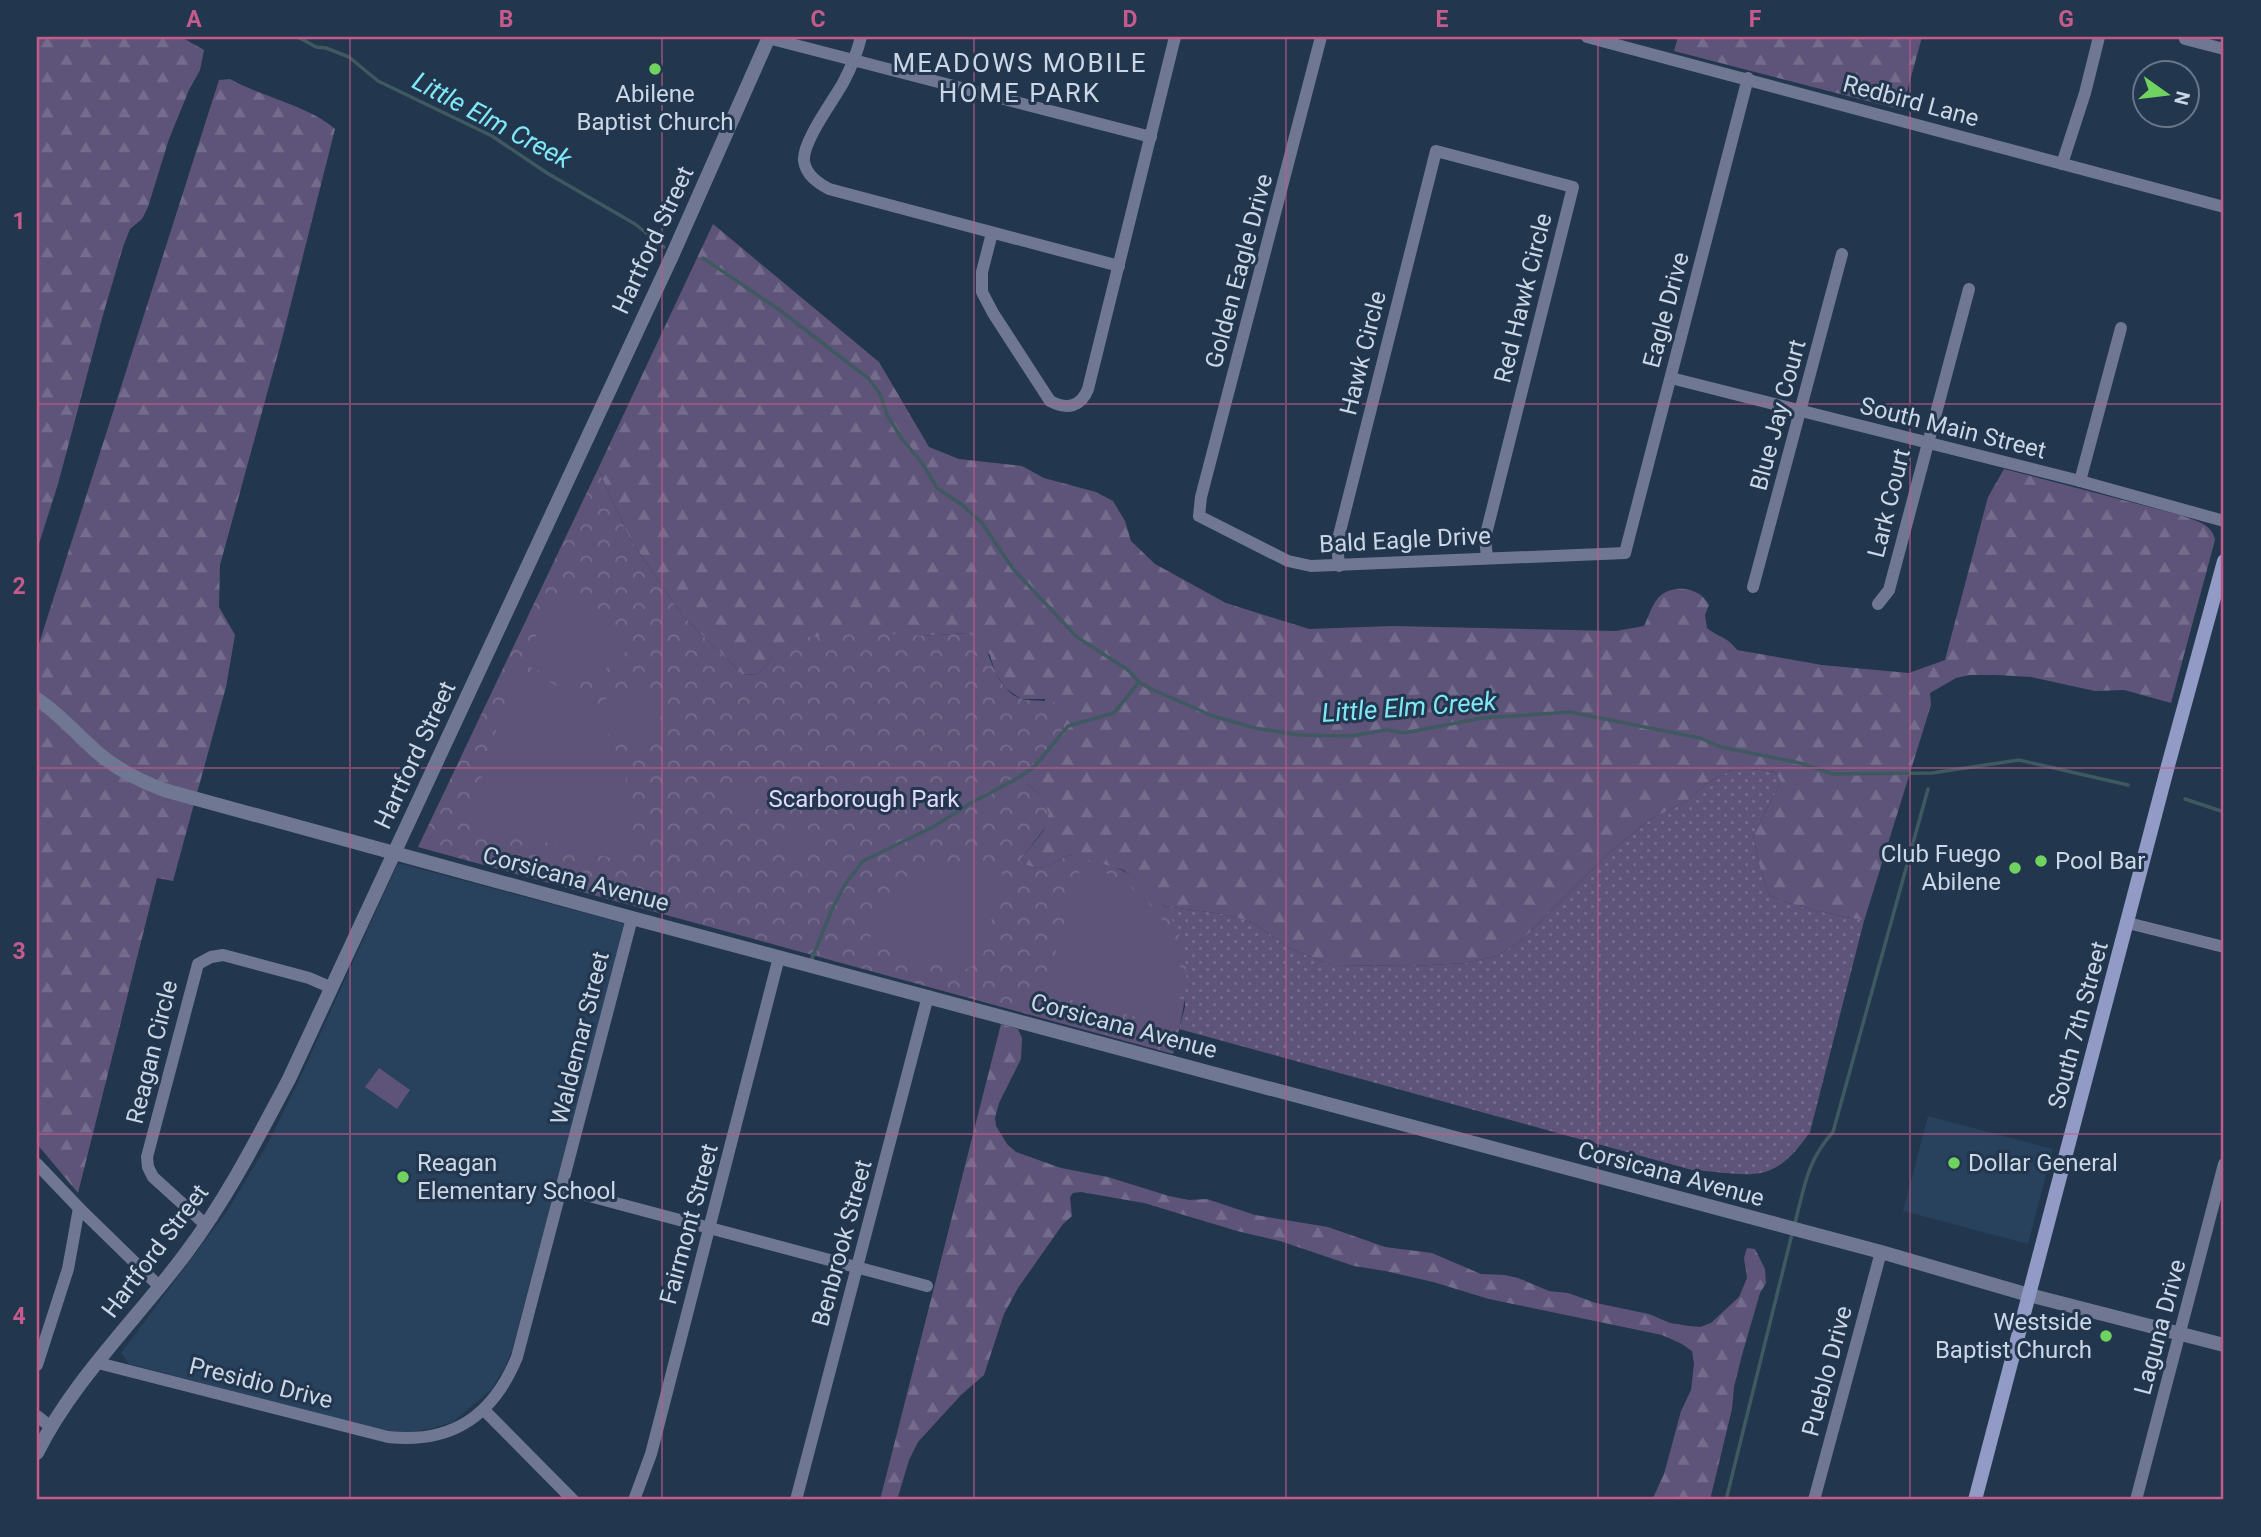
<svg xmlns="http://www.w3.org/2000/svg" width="2261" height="1537" viewBox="0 0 2261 1537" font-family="Roboto,sans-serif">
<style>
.built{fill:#28415d}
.grass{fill:url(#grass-dots)}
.forest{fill:url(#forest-firs)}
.park{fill:url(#park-crowns)}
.pitch{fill:#5e5479}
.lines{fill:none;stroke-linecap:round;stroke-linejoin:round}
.stream{stroke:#3f5961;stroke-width:3.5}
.minor{stroke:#707792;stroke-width:12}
.tertiary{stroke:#707792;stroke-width:14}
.secondary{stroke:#919bc6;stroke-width:14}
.grid{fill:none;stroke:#c55b8c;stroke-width:2;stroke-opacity:0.55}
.poi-dot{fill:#70d35f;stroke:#22364d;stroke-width:2.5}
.labels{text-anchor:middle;stroke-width:6;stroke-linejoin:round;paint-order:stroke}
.poi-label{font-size:24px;fill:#cbd7e6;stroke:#22364d;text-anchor:start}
.street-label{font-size:24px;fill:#cbd7e6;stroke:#22364d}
.park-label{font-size:24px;fill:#e1d8fc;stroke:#22364d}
.neighbourhood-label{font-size:26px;letter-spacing:2px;fill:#cbd7e6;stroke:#22364d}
.water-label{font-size:26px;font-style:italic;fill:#7fe8f7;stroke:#22364d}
.neatline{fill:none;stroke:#c55b8c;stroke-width:2.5}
.grid-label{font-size:23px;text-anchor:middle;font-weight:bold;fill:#c55b8c}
</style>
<defs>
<pattern id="grass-dots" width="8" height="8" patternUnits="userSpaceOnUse" patternTransform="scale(1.75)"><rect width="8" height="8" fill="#5e5479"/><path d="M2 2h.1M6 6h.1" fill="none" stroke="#746c8c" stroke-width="1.8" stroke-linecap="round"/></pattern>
<pattern id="forest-firs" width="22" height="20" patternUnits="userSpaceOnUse" patternTransform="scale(1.75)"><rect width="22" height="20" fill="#5e5479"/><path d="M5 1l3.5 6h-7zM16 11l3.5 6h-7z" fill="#746c8c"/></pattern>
<pattern id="park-crowns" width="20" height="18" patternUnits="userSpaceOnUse" patternTransform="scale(1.75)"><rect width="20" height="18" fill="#5e5479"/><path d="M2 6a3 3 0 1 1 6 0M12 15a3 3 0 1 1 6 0" fill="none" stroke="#746c8c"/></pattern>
</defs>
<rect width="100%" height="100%" fill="#22364d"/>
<!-- built -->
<g class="built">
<polygon points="398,863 626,924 512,1350 505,1367 491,1390 453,1422 430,1429 406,1433 379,1429 129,1364 121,1353 227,1211 268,1143 301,1076"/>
<polygon points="1928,1116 2053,1149 2028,1244 1903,1211"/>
</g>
<!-- grass -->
<path class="grass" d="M1737,767l38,5 6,10 -28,53 7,33 9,27c30,14 63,18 95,26l-54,211c-38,55 -57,42 -118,38l-513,-141 6,-22 -5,-69 -16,-32 58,8 30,8 39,27 40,16 83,1 51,-3 32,-7 24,-15 90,-90 40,-32 36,-18 20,-18z"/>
<!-- forest -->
<g class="forest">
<polygon points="37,37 181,37 204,50 200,70 189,90 169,139 148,207 142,219 130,229 123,247 103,315 58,484 37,550"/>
<polygon points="1678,37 1922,37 1902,110 1674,51"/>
<path d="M230,79c32,18 79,27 105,50l-53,210 -62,226 -1,42 16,28 -9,52 -53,194 -16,-3 -79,315 -41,-49v-494l182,-570z"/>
<path d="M713,224l166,138 50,85 30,12 63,7 22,12 52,14 17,9 12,20 6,20 24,23 71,39 83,26 83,-3 224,5 28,-5c4,-8 9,-24 16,-30 15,-13 41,-8 49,9l-4,10 2,13c12,10 20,8 30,22l85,15 87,8 36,-13 43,-163 16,-28 176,46c15,6 32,8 35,25l-44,163 -47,-13 -29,1 -64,-14 -35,-2h-26l-14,3 -26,15 1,12 -67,216c-32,-8 -65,-12 -95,-26l-9,-27 -7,-33 28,-53 -6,-10 -38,-5 -30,16 -20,18 -36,18 -40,32 -90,90 -24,15 -32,7 -51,3 -83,-1 -40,-16 -39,-27 -30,-8 -58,-8 -25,-25 -16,-11 -54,-15c-17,8 -24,18 -43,10l-4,-7 22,-28 -3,-34 -14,-12 1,-15 15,-18 2,-52h-24l-16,-11 -10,-16 -5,-17 -23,-22 -43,3 -151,21 -16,18 -15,-1 -60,-59 -52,-76 -32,-70z"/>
<polygon points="1001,1024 1018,1029 1022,1038 1021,1059 999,1103 995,1118 996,1126 1007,1144 1016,1152 1061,1168 1108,1177 1169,1196 1189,1200 1207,1199 1255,1215 1328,1227 1385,1247 1432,1253 1481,1274 1505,1275 1518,1278 1549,1291 1568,1293 1596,1303 1649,1314 1670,1323 1689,1326 1700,1327 1711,1323 1739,1297 1747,1278 1744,1258 1747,1248 1755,1249 1765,1269 1766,1283 1760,1293 1742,1355 1734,1387 1732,1409 1710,1500 1652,1500 1664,1474 1681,1411 1691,1390 1694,1364 1692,1351 1682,1344 1662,1335 1489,1299 1433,1282 1385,1271 1354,1266 1280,1241 1237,1231 1144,1203 1081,1192 1073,1193 1070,1197 1072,1216 1063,1224 1018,1288 1004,1314 984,1375 961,1395 918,1442 909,1460 897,1500 880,1500"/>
</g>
<!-- park -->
<path class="park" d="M598,469l32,70 52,76 60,59 15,1 16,-18 26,-19 60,-6 65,4 43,-3 14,6c11,19 15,49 38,59 9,4 26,1 38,5l9,30c-14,23 -35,15 -39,51l14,12 8,17 -5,16 -22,29 4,7c19,8 26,-2 43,-10 17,4 35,8 52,15 14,6 28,18 38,30 40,49 28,98 14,154l-755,-207z"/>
<!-- pitch -->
<g class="pitch">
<path d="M575,599l58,44c-29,39 -69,46 -109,20l20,-46 15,-8 7,-9z"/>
<path d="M515,669c14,5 28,9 40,16 63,32 87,111 70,176l-136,-32c-11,-7 -15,-12 -15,-25z"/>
<polygon points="639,686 670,693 646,755 640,756 608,734 591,711 613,693"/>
<polygon points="736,782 770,790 765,811 731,802"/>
<polygon points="788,833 807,838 801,861 782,856"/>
<path d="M984,861l20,4 -21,91 -9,9 -11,6 -95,-28c24,-60 51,-80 116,-82z"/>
<path d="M1081,866c51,8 96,55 100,107 1,19 -3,36 -7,54l-123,-33 -5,-8z"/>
<polygon points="379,1068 410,1090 397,1109 365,1087"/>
</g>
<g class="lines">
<!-- stream -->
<g class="stream">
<polyline points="298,37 316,47 326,48 349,57 378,81 492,136 547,173 635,224 664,247"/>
<polyline points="703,258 781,311 869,379 880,394 887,415 902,439 922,463 937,488 961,504 982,523 1013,569 1077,637 1128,670 1139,682 1149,688 1213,716 1255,728 1299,735 1350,736 1387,730 1404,733 1482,718 1570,712 1700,738 1721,747 1800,763 1833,774 1932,773 2019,760 2128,785"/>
<polyline points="2185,799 2224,812"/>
<polyline points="810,963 833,907 846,883 863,861 933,827 971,803 1018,778 1034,767 1068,726 1114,713 1139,682"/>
<path d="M1794,1227c10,-38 12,-65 39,-95l95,-343"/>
<polyline points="1726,1500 1792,1234"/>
</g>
<!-- minor -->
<g class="minor">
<path d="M861,37c-4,16 -10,31 -18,46 -10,18 -41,59 -39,78 2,14 14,22 25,28l290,77"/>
<polyline points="1321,37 1201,497 1199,516 1288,561 1311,566 1625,553 1748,78"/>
<polyline points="1587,37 2224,207"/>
<polyline points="768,38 1151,137"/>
<polyline points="2185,39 2224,49"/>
<polyline points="2062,164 2085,93 2099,37"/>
<path d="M992,233l-10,39v20l11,21 57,88c17,9 31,6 38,-12l87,-352"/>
<polyline points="1671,378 2080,481 2224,521"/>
<polyline points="2080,481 2121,328"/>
<polyline points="1339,566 1337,543 1436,151 1573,187 1485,538 1487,557"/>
<polyline points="1753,587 1842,254"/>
<polyline points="1878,604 1889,590 1969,289"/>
<polyline points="2128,923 2224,947"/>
<polyline points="37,1164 79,1208 160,1287"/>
<polyline points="563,1189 927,1286"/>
<polyline points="206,1225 153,1177 148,1167 147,1157 198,964 211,957 223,955 309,978 332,988"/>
<path d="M98,1363l290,74c64,7 105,-21 129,-80l115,-439"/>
<polyline points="37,1365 68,1269 79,1208"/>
<polyline points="484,1410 573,1500"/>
<polyline points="37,1416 51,1427"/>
<polyline points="634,1500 651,1454 779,957"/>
<polyline points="796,1500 928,996"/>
<polyline points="1814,1500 1881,1252"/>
<polyline points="2136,1500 2224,1164"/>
</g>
<!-- tertiary -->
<g class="tertiary">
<path d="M37,699c23,15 40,36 61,54 20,17 42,28 66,37l468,128 1249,334 148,43 195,50"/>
<path d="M37,1453c35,-72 101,-135 149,-200 41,-55 71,-114 103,-174l383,-823 97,-219"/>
</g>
<!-- secondary -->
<polyline class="secondary" points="1975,1500 2169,762 2224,561"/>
</g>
<!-- grid -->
<path class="grid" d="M350,37v1463M662,37v1463M974,37v1463M1286,37v1463M1598,37v1463M1910,37v1463M37,404h2187M37,768h2187M37,1134h2187"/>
<!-- markers -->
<g class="poi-dot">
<circle cx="655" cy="69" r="7"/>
<circle cx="2041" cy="861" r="7"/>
<circle cx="2015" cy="868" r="7"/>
<circle cx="1954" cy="1163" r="7"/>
<circle cx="403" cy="1177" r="7"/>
<circle cx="2106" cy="1336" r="7"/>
</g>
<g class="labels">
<!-- poi labels -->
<g class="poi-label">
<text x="655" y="102" text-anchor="middle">Abilene<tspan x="655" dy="28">Baptist Church</tspan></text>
<text x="2001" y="862" text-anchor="end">Club Fuego<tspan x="2001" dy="28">Abilene</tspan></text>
<text x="2055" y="869">Pool Bar</text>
<text x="417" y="1171">Reagan<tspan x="417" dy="28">Elementary School</tspan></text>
<text x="1968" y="1171">Dollar General</text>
<text x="2092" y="1330" text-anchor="end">Westside<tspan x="2092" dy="28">Baptist Church</tspan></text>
</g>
<!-- street labels -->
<g class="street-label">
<text transform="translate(1911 101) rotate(15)" y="8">Redbird Lane</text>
<text transform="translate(653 240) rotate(-65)" y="8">Hartford Street</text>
<text transform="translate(1239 271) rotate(-75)" y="8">Golden Eagle Drive</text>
<text transform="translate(1523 298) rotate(-76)" y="8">Red Hawk Circle</text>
<text transform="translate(1666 310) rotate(-75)" y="8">Eagle Drive</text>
<text transform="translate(1363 353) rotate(-76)" y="8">Hawk Circle</text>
<text transform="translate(1778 415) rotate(-75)" y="8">Blue Jay Court</text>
<text transform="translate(1953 428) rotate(14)" y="8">South Main Street</text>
<text transform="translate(1889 503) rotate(-76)" y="8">Lark Court</text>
<text transform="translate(1405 540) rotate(-3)" y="8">Bald Eagle Drive</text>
<text transform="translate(415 755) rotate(-65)" y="8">Hartford Street</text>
<text transform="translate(576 879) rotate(15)" y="8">Corsicana Avenue</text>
<text transform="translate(2078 1025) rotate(-75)" y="8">South 7th Street</text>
<text transform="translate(1124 1026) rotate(15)" y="8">Corsicana Avenue</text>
<text transform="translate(580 1038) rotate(-76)" y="8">Waldemar Street</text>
<text transform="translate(152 1052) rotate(-76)" y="8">Reagan Circle</text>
<text transform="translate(1671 1174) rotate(15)" y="8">Corsicana Avenue</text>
<text transform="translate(689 1224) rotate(-75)" y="8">Fairmont Street</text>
<text transform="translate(842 1243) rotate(-75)" y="8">Benbrook Street</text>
<text transform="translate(155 1251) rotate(-53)" y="8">Hartford Street</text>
<text transform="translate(2160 1327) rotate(-75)" y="8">Laguna Drive</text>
<text transform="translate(1827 1371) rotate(-75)" y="8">Pueblo Drive</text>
<text transform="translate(261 1383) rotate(14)" y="8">Presidio Drive</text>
</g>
<!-- park labels -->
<g class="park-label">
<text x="864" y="807">Scarborough Park</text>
</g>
<!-- neighbourhood labels -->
<g class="neighbourhood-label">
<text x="1020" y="72">MEADOWS MOBILE<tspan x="1020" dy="30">HOME PARK</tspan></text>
</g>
<!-- water labels -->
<g class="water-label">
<text transform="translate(492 120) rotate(28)" y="9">Little Elm Creek</text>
<text transform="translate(1409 707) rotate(-4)" y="9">Little Elm Creek</text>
</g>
</g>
<!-- border -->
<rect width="2261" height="1537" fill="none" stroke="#22364d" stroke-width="77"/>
<!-- north arrow -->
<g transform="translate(2166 94) rotate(104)"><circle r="33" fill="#22364d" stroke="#66768a" stroke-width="2"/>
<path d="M0-5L12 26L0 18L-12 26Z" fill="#70d35f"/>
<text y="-10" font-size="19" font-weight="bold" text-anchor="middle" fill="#cbd7e6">N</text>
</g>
<rect x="38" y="38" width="2184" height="1460" class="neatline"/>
<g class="grid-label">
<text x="194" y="27">A</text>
<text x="506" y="27">B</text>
<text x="818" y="27">C</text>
<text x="1130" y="27">D</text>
<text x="1442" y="27">E</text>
<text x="1755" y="27">F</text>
<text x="2066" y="27">G</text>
<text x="19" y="229">1</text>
<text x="19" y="594">2</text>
<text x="19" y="959">3</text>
<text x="19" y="1324">4</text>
</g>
</svg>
